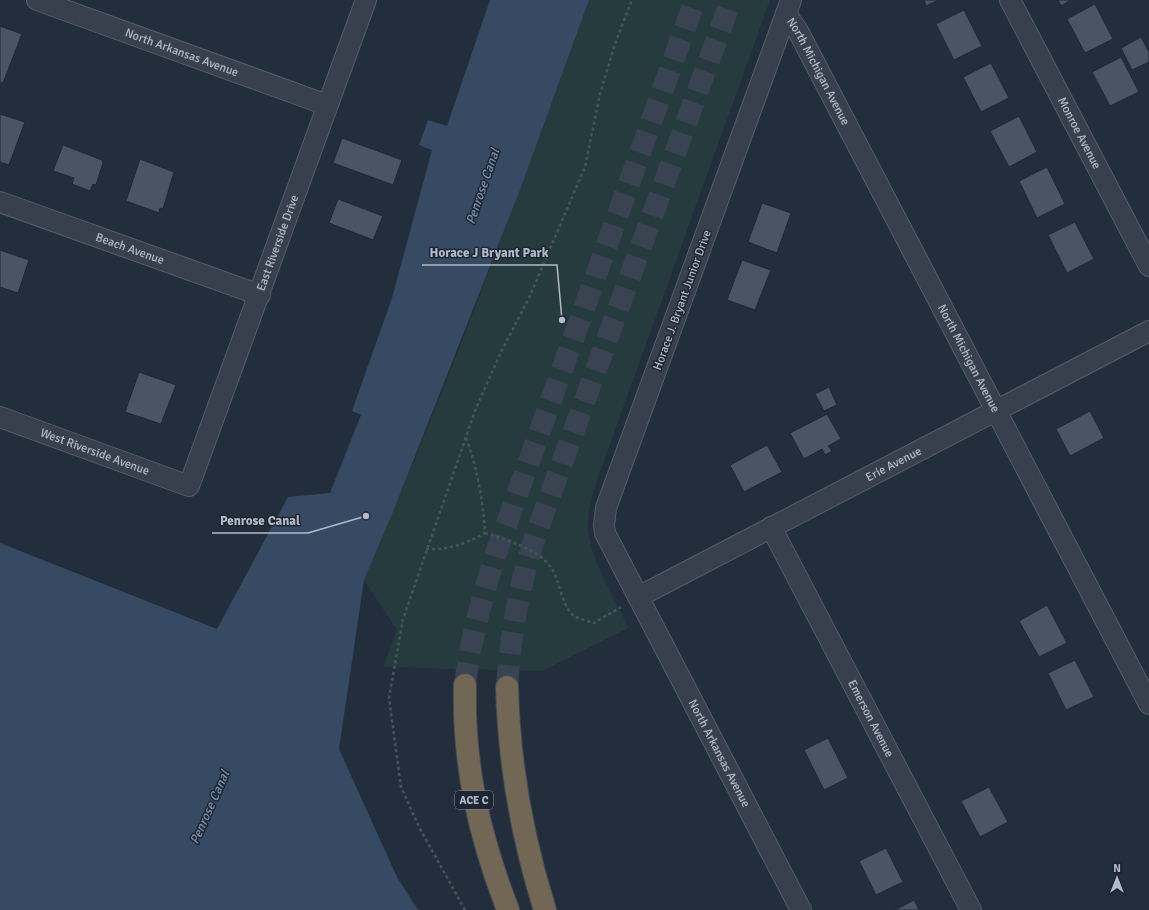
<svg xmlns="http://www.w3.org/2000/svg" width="1149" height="910" viewBox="0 0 1149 910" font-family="Signika,sans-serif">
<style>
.green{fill:#253b3d}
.water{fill:#374a63}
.building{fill:#495565;stroke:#1e2733}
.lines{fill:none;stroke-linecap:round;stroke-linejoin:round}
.highway-tunnel{stroke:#394351;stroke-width:22;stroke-dasharray:22 11;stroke-linecap:butt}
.street-casing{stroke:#555e6a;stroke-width:22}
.highway-casing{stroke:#424b57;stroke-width:24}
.path{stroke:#43585a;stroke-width:2.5;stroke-dasharray:3 3;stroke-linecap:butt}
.street{stroke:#37404c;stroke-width:20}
.highway{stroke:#726654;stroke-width:22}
.labels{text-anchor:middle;stroke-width:3;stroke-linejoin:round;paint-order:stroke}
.shield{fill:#1c2531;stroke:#868e9b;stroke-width:1}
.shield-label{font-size:11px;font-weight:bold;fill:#b3bbc8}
.street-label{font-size:12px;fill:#b3bbc8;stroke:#1c2531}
.water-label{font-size:13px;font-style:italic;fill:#7b92b0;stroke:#1c2531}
.leader{fill:none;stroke:#b3bbc8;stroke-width:1.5}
.callout-dot{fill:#b3bbc8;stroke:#1c2531;stroke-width:1.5}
.callout-label{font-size:13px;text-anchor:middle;font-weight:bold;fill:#b3bbc8;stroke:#1c2531;stroke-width:3;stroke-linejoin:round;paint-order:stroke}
</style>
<rect width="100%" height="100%" fill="#232e3c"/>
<!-- green -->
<path class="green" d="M589,0h181l-162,450c-8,23 -20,49 -20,74 0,32 27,75 41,104l-87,43 -159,-4 14,-37 -33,-50c82,-190 155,-385 225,-580z"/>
<!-- water -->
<polygon class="water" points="490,0 589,0 520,190 393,512 364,580 339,749 397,877 418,910 0,910 0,543 217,629 288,497 330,493 361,415 352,411 392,298 432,150 419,145 428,120 447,126"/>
<!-- building -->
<g class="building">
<polygon points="924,0 939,0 926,6"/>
<polygon points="1058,0 1071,0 1061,6"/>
<polygon points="1095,4 1113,39 1085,53 1067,19"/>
<polygon points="964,10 982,46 954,60 936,24"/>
<polygon points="0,26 22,34 3,83 0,82"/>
<polygon points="1141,37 1149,52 1149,62 1132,70 1121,48"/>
<polygon points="1121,57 1139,92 1110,106 1092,72"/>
<polygon points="991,63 1009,98 981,112 963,77"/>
<polygon points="0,114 25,122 9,165 0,162"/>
<polygon points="1019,116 1037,152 1009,167 990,131"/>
<polygon points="342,138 402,160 393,185 333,163"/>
<polygon points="63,145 102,160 103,163 96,185 93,184 90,191 72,184 74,178 53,171"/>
<polygon points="140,159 174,172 163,209 160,208 159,213 126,201"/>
<polygon points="1047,167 1065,204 1037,218 1019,181"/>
<polygon points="338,199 383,216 373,240 329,223"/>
<polygon points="762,203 791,213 777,253 748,242"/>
<polygon points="1075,222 1094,259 1067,273 1048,235"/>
<polygon points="0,250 29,260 18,293 0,287"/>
<polygon points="742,260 771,270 755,310 727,300"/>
<polygon points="139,372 176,385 161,424 125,412"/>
<polygon points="829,387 837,405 824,411 815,394"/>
<polygon points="1090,411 1104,438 1070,456 1056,429"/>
<polygon points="827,414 841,439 828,446 832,451 825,455 822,449 804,459 790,433"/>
<polygon points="767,445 782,472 744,492 730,465"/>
<polygon points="1047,605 1067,643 1039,657 1019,621"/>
<polygon points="1075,660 1094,697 1066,710 1048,673"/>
<polygon points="828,738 848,778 824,790 804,750"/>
<polygon points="989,787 1008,822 980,837 961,801"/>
<polygon points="886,848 903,882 876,895 859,861"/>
<polygon points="914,900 919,910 895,910"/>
</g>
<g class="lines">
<!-- highway-tunnel -->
<g class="highway-tunnel">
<path d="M465,685c5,-45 17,-86 30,-129l200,-556"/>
<path d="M507,687c4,-55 11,-97 28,-150l196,-537"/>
</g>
<defs>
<g id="street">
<path id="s1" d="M37,0l290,105"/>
<path id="s2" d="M791,0l-185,508 -2,17 1,8 196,377"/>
<path id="s3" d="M1010,0l139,266"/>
<path id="s4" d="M786,14l12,17 351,673"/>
<path id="s5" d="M0,202l260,93"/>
<path id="s6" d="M0,417l189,69 177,-486"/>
<path id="s7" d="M771,527l200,383"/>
<path id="s8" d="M638,597l511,-266"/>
</g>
<g id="highway">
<path d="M465,685c-2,80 14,150 43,225"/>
<path d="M507,687c2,77 15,150 38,223"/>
</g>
</defs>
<!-- street casing -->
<use href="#street" class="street-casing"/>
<!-- highway casing -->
<use href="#highway" class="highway-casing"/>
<!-- path -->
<g class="path">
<path d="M485,533c22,8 50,14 65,33 10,13 11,40 24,50 5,3 14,5 20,7l27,-16"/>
<path d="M426,549c22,1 40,-5 59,-16 -2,-33 -8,-65 -19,-96"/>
<polyline points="465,910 419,827 401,787 389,698 403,619 476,408 501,352 529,298 585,167 600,94 616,41 632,0"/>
</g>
<!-- street -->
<use href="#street" class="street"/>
<!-- highway -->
<use href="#highway" class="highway"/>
</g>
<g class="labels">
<!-- shield labels -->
<rect class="shield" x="455" y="791" width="38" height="18" rx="3"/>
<g class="shield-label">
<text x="474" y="804">ACE C</text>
</g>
<!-- street labels -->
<g class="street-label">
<text dy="4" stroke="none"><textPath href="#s1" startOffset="154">North Arkansas Avenue</textPath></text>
<text dy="4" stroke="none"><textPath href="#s4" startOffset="66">North Michigan Avenue</textPath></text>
<text dy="4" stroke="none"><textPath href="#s3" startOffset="150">Monroe Avenue</textPath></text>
<text dy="4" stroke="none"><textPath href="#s6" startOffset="460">East Riverside Drive</textPath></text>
<text dy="4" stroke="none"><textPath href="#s5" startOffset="138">Beach Avenue</textPath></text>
<text transform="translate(682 300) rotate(-70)" y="4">Horace J. Bryant Junior Drive</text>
<text dy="4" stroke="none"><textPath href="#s4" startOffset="390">North Michigan Avenue</textPath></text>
<text dy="4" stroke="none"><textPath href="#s6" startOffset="101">West Riverside Avenue</textPath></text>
<text dy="4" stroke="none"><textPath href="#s8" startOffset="288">Erie Avenue</textPath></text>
<text dy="4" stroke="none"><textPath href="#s7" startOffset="216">Emerson Avenue</textPath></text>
<text dy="4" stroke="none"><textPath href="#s2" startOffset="814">North Arkansas Avenue</textPath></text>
</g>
<!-- water labels -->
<g class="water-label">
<text transform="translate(482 186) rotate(-71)" y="5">Penrose Canal</text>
<text transform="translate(209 807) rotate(-66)" y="5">Penrose Canal</text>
</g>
</g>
<!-- callouts -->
<path class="leader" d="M562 320L557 265H422M366 516L308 533H212"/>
<g class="callout-dot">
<circle cx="562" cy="320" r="4"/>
<circle cx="366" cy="516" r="4"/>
</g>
<g class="callout-label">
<text x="489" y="257">Horace J Bryant Park</text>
<text x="260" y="525">Penrose Canal</text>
</g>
<!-- north arrow -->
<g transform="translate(1117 878)" stroke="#1c2531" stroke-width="3" paint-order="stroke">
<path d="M0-3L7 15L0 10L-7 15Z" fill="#b3bbc8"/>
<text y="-6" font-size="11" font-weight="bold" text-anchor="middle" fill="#b3bbc8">N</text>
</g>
</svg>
